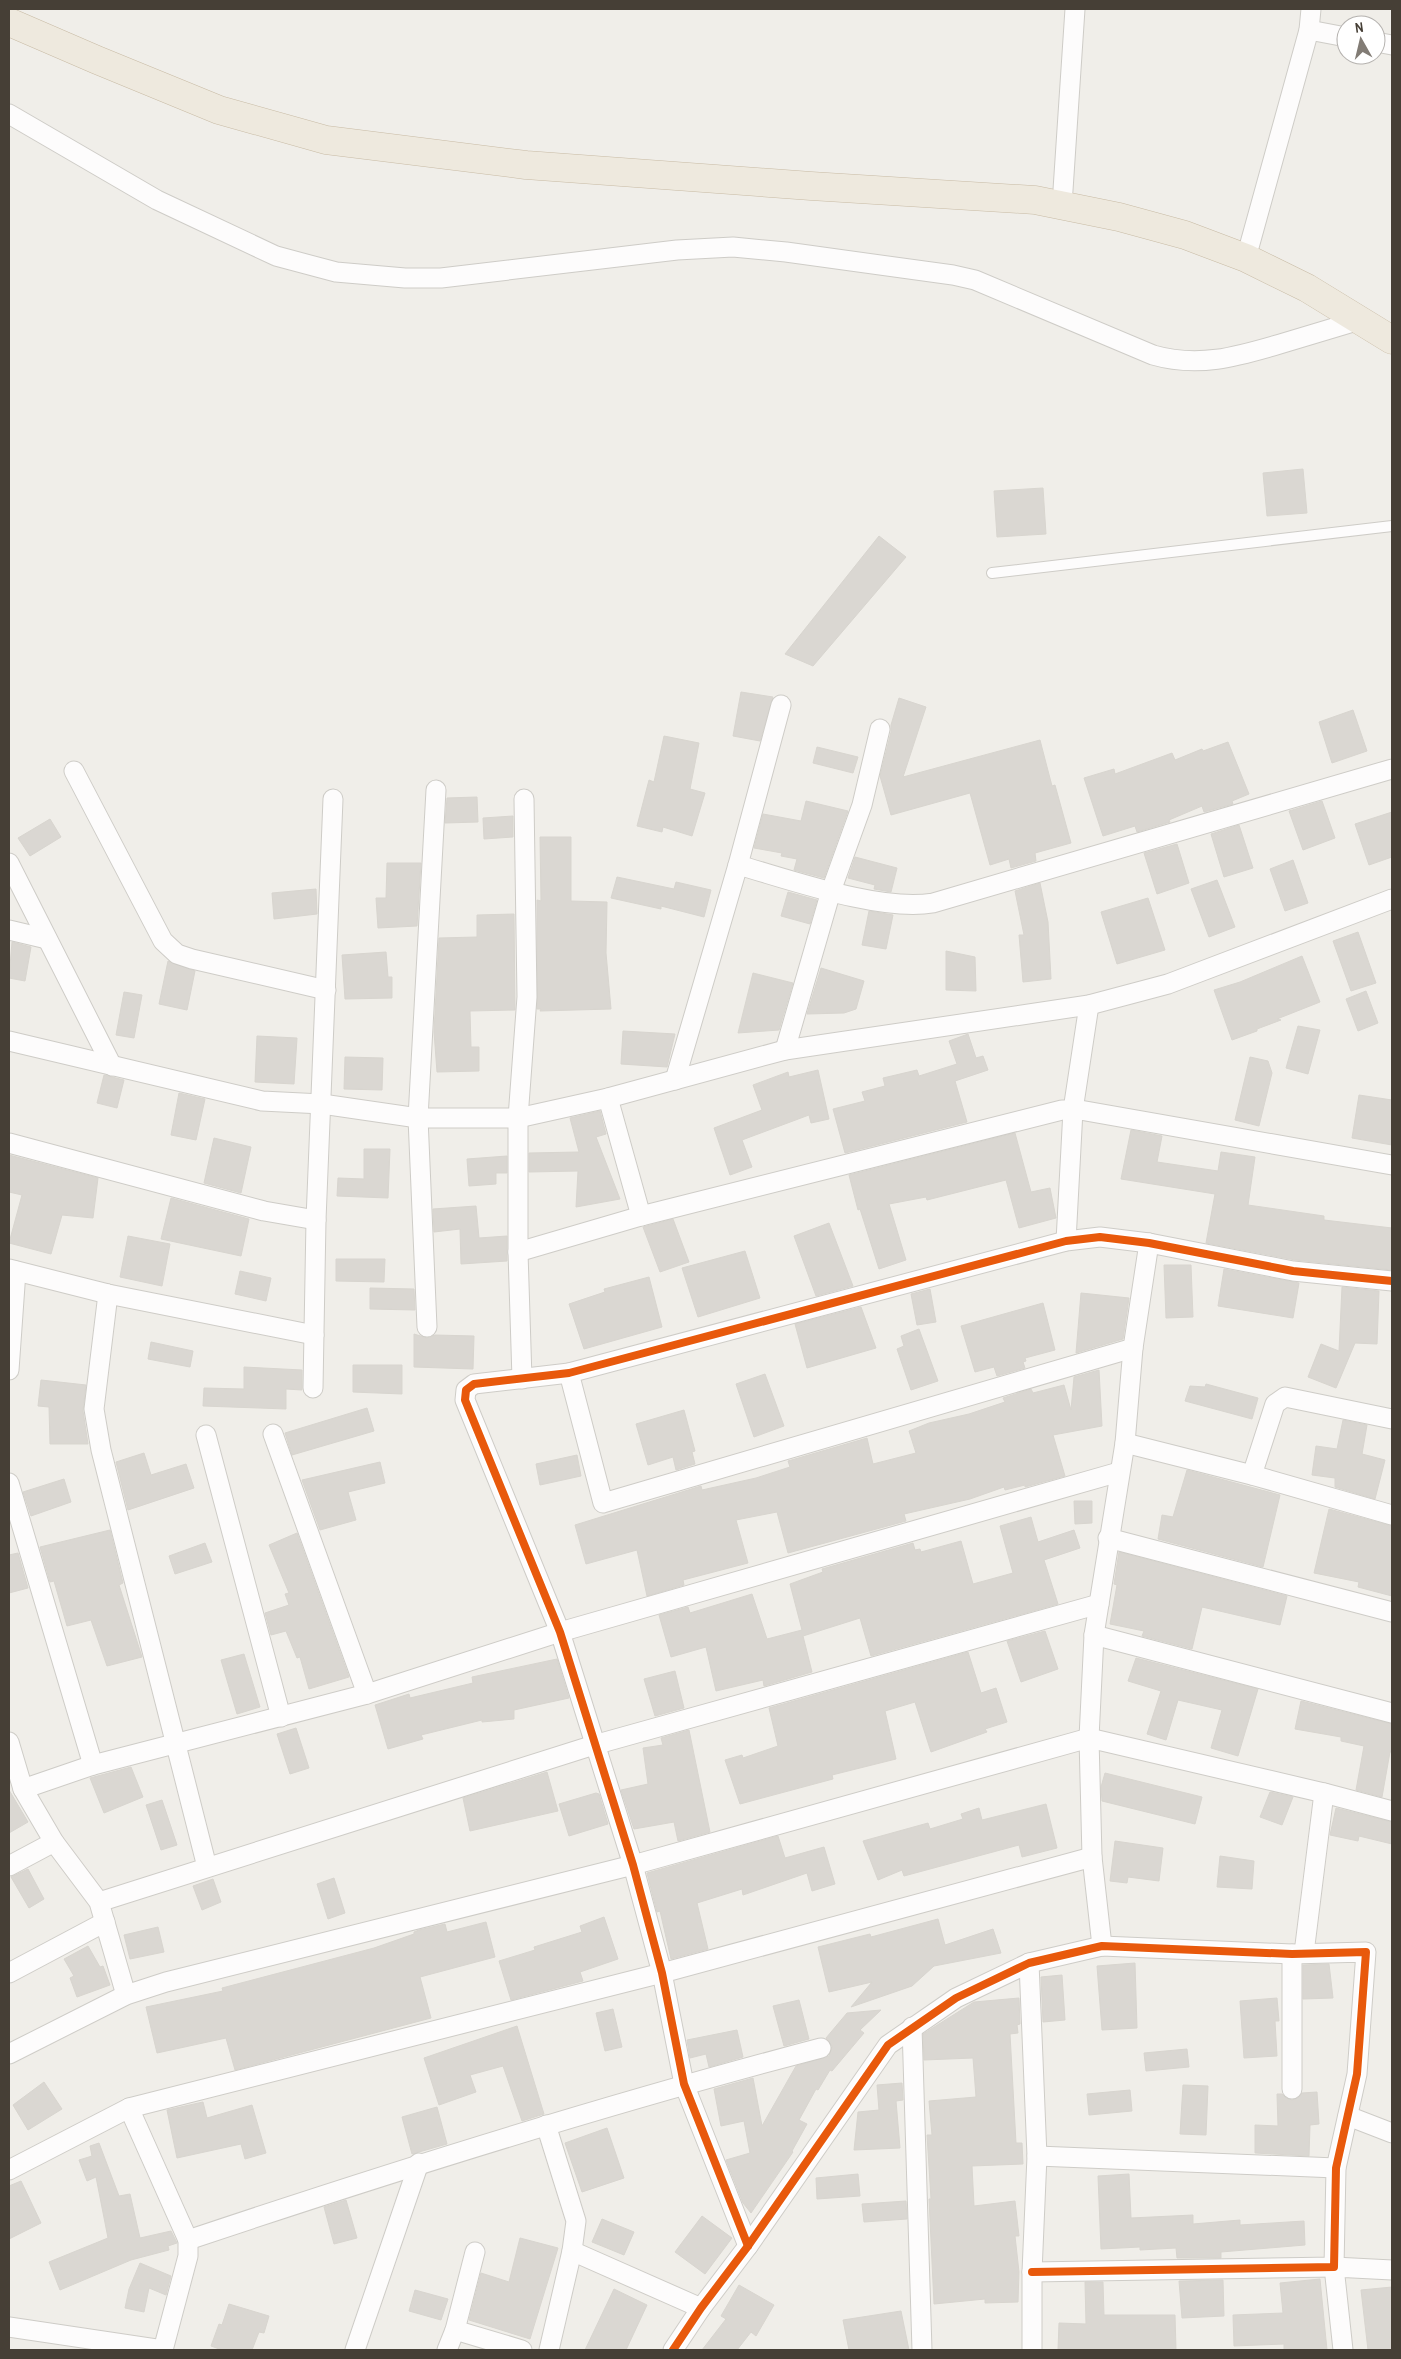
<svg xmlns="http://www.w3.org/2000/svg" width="1401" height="2359" viewBox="0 0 1401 2359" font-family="'Archivo Narrow',sans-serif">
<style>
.building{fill:#dad7d2;stroke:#d8d5cf}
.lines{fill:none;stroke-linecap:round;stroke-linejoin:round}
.service-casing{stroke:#ceccc7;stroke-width:12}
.minor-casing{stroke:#ceccc7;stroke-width:21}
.trunk-casing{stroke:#c8bba5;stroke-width:29}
.service{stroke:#fdfcfc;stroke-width:10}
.minor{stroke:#fdfcfc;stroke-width:19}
.trunk{stroke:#eee9de;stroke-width:28}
.cycleway-casing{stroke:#fff;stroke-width:11}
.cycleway{stroke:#e8590c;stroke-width:8}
</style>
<rect width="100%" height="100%" fill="#f0eee9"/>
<!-- building -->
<g class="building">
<polygon points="1303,469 1307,513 1267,516 1263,473"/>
<polygon points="1043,488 1046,534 997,537 994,491"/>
<polygon points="879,536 906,557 813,666 785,654"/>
<polygon points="741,692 773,697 760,741 733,736"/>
<polygon points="899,698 926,707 903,777 1040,740 1052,786 1055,785 1071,843 1035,853 1036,861 1011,868 1009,859 990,865 970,793 891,815 880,776 891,732 891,725"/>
<polygon points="1353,710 1367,751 1332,763 1319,722"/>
<polygon points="664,736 699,743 690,789 705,793 692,836 663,827 662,832 637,826 649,780 654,782"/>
<polygon points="1228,742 1249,794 1232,801 1233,804 1204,812 1202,806 1169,820 1170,822 1137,832 1135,826 1103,836 1084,778 1114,769 1115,774 1172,753 1175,760 1202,749 1203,751"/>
<polygon points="817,747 858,757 853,773 813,763"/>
<polygon points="477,797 478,822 445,823 447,798"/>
<polygon points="806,801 848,811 824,878 794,870 797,859 781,856 782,853 754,848 763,814 801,821"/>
<polygon points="1322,801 1335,838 1303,850 1289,811"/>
<polygon points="1392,812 1392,857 1369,865 1355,824"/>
<polygon points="513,816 513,837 484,839 483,818"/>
<polygon points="50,819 61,837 30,856 18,838"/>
<polygon points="1239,825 1253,868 1224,877 1211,834"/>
<polygon points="540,837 571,837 571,901 607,902 606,953 611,1009 540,1011 541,1009 537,1009 537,900 541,901"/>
<polygon points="1177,844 1189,883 1157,894 1144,853"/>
<polygon points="855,857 897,868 891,892 874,889 875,885 848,878"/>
<polygon points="1293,860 1308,903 1285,911 1270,869"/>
<polygon points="387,863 421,863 417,926 378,928 376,898 386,898"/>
<polygon points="617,877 674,889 676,882 711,890 704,917 661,906 661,909 611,898"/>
<polygon points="1217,880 1235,927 1209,937 1191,889"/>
<polygon points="1040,883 1048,922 1051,979 1023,982 1019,935 1024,935 1015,891"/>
<polygon points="316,889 317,914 274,919 272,893"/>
<polygon points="788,892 817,900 810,924 781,916"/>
<polygon points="1148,898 1165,950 1117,964 1101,912"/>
<polygon points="869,911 893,915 886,949 862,945"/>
<polygon points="514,914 515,1010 470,1011 471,1047 479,1047 479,1071 437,1072 434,1032 439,938 477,937 477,915"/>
<polygon points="1358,932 1376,983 1351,991 1333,941"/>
<polygon points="12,942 31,947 25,981 9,978"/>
<polygon points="946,951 975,957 976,991 946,990"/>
<polygon points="386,952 388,977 392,977 392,998 345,999 342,955"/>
<polygon points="1302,956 1320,1002 1277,1019 1281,1020 1257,1029 1257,1031 1232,1040 1214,990 1240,982"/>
<polygon points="168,961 195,971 187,1010 159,1004"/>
<polygon points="821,968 864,981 856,1009 844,1013 807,1014"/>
<polygon points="753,973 793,983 779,1030 738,1033"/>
<polygon points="1366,991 1378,1023 1358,1031 1346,999"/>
<polygon points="124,992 142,995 134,1038 116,1035"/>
<polygon points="1298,1026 1320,1030 1308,1074 1286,1068"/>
<polygon points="623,1031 675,1034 667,1067 621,1064"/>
<polygon points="968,1034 976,1058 983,1056 988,1070 955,1081 967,1122 845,1153 833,1109 865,1101 862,1092 885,1086 883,1078 917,1070 919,1076 957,1064 949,1041"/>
<polygon points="257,1036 297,1038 294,1084 255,1082"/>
<polygon points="345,1057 383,1058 382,1090 344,1089"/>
<polygon points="1250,1057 1268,1061 1272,1073 1259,1126 1235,1120"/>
<polygon points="818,1070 829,1119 811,1123 809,1115 742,1140 752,1167 730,1175 714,1128 762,1110 753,1085 788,1072 789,1077"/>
<polygon points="104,1075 124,1080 117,1108 97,1103"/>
<polygon points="179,1093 205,1099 196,1140 171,1135"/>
<polygon points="1359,1095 1392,1100 1392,1145 1352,1138"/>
<polygon points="600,1111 606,1134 596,1137 620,1199 576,1207 578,1171 529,1172 529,1153 579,1152 570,1118"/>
<polygon points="1131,1130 1162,1136 1157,1162 1218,1171 1221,1152 1255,1157 1248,1205 1324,1216 1324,1220 1392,1228 1392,1270 1295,1260 1206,1243 1215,1194 1121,1179"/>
<polygon points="1015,1133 1031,1192 1050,1188 1056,1218 1019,1228 1006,1180 927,1200 926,1197 889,1204 906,1260 879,1269 860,1209 858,1210 849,1175"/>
<polygon points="214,1138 251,1147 241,1193 204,1183"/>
<polygon points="364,1149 390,1149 388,1198 337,1196 338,1178 364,1179"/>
<polygon points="9,1155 98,1178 93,1218 62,1215 51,1254 9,1243 22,1195 9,1192"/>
<polygon points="507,1156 507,1173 496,1173 496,1184 469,1186 467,1159"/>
<polygon points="171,1198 249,1219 241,1256 161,1239"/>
<polygon points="476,1206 479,1238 507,1236 507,1261 461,1264 460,1229 434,1232 433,1209"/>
<polygon points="673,1219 689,1262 660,1272 643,1227"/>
<polygon points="829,1223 853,1286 816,1296 794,1236"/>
<polygon points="128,1236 170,1244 162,1286 120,1277"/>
<polygon points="745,1251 760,1298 698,1317 682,1268"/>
<polygon points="336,1259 385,1259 384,1282 336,1281"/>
<polygon points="1164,1265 1191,1265 1193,1317 1166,1318"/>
<polygon points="1224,1269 1299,1283 1293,1318 1218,1306"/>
<polygon points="240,1271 271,1278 266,1301 235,1294"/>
<polygon points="649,1277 662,1327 584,1349 569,1304 605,1292 604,1289"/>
<polygon points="1342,1287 1379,1291 1377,1344 1355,1343 1336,1388 1308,1377 1321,1344 1339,1351"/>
<polygon points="370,1288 414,1289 415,1310 370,1309"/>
<polygon points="930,1289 936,1322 917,1325 911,1294"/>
<polygon points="1081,1293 1129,1298 1123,1339 1076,1353"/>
<polygon points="1043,1303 1055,1350 1025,1358 1026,1361 1023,1362 1025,1368 997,1376 994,1367 975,1372 961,1326"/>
<polygon points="861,1307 876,1348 807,1368 795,1324"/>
<polygon points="919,1329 938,1381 911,1390 897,1349 904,1346 901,1336"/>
<polygon points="414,1334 427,1338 435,1335 474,1336 473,1369 414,1367"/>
<polygon points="151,1342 193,1351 190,1367 148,1359"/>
<polygon points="353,1365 402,1365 402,1394 353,1392"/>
<polygon points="244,1367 302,1370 302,1390 286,1389 286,1409 203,1406 204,1388 244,1389"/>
<polygon points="1099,1370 1102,1426 1053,1435 1065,1476 1025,1487 1025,1485 1005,1490 1004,1487 970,1499 904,1514 906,1521 788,1553 777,1512 736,1520 748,1563 683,1580 684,1585 647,1596 637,1550 586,1564 575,1525 701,1486 702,1490 756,1478 790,1467 788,1461 867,1438 873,1464 916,1453 909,1431 929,1423 969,1414 1005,1402 1003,1398 1031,1389 1033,1393 1064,1385 1071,1410 1074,1377"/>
<polygon points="765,1374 784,1426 754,1437 736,1384"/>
<polygon points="41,1380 86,1385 83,1411 88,1444 50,1444 49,1407 38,1406"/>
<polygon points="1206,1384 1258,1398 1252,1419 1185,1401 1190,1386 1205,1387"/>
<polygon points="367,1408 374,1431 292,1455 285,1433"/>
<polygon points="684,1410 695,1451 692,1452 695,1464 676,1470 673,1457 648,1465 636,1424"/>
<polygon points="1343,1420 1367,1425 1362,1454 1385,1460 1375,1499 1335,1487 1335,1478 1312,1475 1316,1446 1337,1449"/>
<polygon points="144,1453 151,1475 186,1464 194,1488 128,1510 116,1462"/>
<polygon points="577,1455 581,1476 540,1485 536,1464"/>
<polygon points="380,1462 385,1483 348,1492 356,1520 320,1530 302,1480"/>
<polygon points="1187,1470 1280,1495 1263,1567 1158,1539 1162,1515 1173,1517"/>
<polygon points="64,1479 71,1502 31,1516 23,1492"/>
<polygon points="1074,1501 1092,1501 1092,1523 1075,1524"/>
<polygon points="1329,1509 1392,1526 1392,1596 1358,1587 1359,1582 1314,1573"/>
<polygon points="1031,1517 1038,1542 1074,1530 1080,1548 1044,1560 1058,1604 871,1656 860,1618 803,1636 812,1672 764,1686 763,1680 716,1691 706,1647 671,1657 659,1615 688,1607 690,1613 752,1594 767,1639 802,1630 790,1584 823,1572 822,1569 913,1543 915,1550 920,1549 921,1552 961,1541 973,1584 1013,1573 1000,1526"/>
<polygon points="110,1530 123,1583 119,1585 142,1657 107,1666 91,1620 67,1626 54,1581 50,1582 40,1547"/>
<polygon points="297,1533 349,1677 309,1689 300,1657 297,1658 286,1631 271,1635 265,1613 289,1605 285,1594 289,1593 269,1545"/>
<polygon points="205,1543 212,1562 175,1574 169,1556"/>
<polygon points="1119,1552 1287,1596 1280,1625 1202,1607 1192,1649 1142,1636 1144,1631 1110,1624 1117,1585 1114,1584"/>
<polygon points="18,1553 28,1588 9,1593 9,1555"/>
<polygon points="1045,1631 1058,1669 1021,1682 1007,1641"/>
<polygon points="968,1652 981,1693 996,1688 1007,1722 985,1729 987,1732 931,1752 915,1702 885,1711 896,1759 832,1775 833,1779 740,1804 725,1760 742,1755 743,1758 778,1746 769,1708"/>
<polygon points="244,1654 260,1707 237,1714 221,1660"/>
<polygon points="1136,1658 1258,1689 1238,1756 1211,1748 1222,1710 1178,1700 1166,1740 1147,1734 1161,1691 1128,1681"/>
<polygon points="557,1659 569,1698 514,1710 514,1719 482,1722 482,1720 421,1735 423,1739 388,1749 375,1705 409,1694 410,1698 473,1683 472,1677"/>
<polygon points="675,1671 684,1708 655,1716 644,1679"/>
<polygon points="1301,1701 1392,1724 1392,1752 1390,1752 1382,1797 1356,1790 1364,1746 1341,1741 1341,1737 1295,1729"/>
<polygon points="296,1728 309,1768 290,1774 277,1734"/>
<polygon points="689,1730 710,1832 678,1841 674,1822 634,1829 621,1790 648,1784 643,1748 663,1745 661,1738"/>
<polygon points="131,1767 143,1797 104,1813 90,1778"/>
<polygon points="547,1772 558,1811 470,1831 463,1798"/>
<polygon points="1105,1773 1202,1797 1195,1824 1102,1801 1101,1787"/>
<polygon points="9,1790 28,1822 9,1833"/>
<polygon points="1270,1792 1293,1797 1282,1825 1260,1817"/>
<polygon points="596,1793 599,1794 608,1824 569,1836 559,1804"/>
<polygon points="162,1800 177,1845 161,1850 146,1805"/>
<polygon points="1046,1804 1057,1848 1022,1857 1019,1845 904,1876 902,1870 878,1880 863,1841 928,1823 930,1829 963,1819 961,1814 979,1808 982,1820"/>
<polygon points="1336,1808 1392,1822 1392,1844 1359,1836 1358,1841 1330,1835"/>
<polygon points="778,1836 785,1858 824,1847 835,1884 812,1891 807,1873 743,1895 742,1889 697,1903 708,1949 671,1959 660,1911 657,1912 647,1873"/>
<polygon points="1115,1841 1163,1848 1159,1881 1128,1877 1127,1883 1110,1881"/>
<polygon points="1220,1856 1254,1861 1252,1889 1217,1887"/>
<polygon points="28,1869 44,1899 29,1908 11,1877"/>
<polygon points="334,1878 345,1913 328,1919 317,1884"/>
<polygon points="213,1879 221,1902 202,1910 193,1886"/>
<polygon points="604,1917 618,1959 580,1972 583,1981 511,2000 499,1961 535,1950 534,1947 582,1932 580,1926"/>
<polygon points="938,1919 945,1945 993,1929 1001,1953 934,1966 912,1986 851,2007 872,1982 829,1992 818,1947 870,1934 871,1937"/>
<polygon points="486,1922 495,1957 420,1977 431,2018 235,2070 226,2038 157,2053 146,2007 223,1991 222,1988 374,1948 414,1934 414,1932 419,1930 445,1924 447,1932"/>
<polygon points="158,1927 164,1952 130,1959 124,1935"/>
<polygon points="88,1946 100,1967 103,1966 110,1985 77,1997 70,1978 74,1976 64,1959"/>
<polygon points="1135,1963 1137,2028 1102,2030 1097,1966"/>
<polygon points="1329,1964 1333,1998 1303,1999 1303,1965"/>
<polygon points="1062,1975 1065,2020 1043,2022 1041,1977"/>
<polygon points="1019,1998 1020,2024 1017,2025 1018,2033 1010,2034 1016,2143 1022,2143 1023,2164 972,2166 974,2206 1015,2201 1019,2236 1015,2236 1019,2272 1018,2302 985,2303 985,2299 934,2304 929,2199 931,2199 927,2135 932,2135 929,2101 976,2097 973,2058 924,2060 923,2034 974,2002"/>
<polygon points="1277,1998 1279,2021 1275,2021 1277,2056 1244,2058 1240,2001"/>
<polygon points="799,2000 809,2039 784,2046 773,2006"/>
<polygon points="613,2009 622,2047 605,2051 596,2013"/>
<polygon points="881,2010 860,2030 864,2033 832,2071 830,2070 818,2090 816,2089 799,2120 807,2124 792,2151 793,2152 751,2213 743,2203 726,2160 750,2153 744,2121 721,2126 714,2089 753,2078 762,2126 796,2066 829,2056 832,2046 826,2038 847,2013"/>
<polygon points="517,2026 544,2114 522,2121 503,2066 470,2075 476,2092 439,2105 424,2058"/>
<polygon points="737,2030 743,2057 709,2067 706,2054 690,2058 687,2040"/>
<polygon points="1187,2049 1189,2067 1146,2071 1144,2053"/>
<polygon points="44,2082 62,2109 28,2130 13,2105"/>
<polygon points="902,2083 903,2100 896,2101 900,2148 854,2150 858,2112 879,2110 877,2085"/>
<polygon points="1183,2085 1208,2086 1206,2135 1180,2134"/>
<polygon points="1130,2090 1132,2111 1089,2115 1087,2094"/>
<polygon points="1317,2092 1319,2124 1310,2125 1309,2156 1255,2153 1255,2125 1278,2126 1277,2094 1282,2094 1286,2098 1292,2100 1298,2098 1302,2093"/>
<polygon points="203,2102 207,2118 252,2105 266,2153 245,2159 241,2144 177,2158 167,2110"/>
<polygon points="437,2107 447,2144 412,2154 402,2117"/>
<polygon points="607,2128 624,2178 582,2192 565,2143"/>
<polygon points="99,2143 119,2196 130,2194 140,2238 171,2231 177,2243 168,2246 169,2250 131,2260 60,2290 49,2262 108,2238 96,2177 87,2181 79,2160 92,2156 90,2146"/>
<polygon points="858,2174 860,2196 817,2199 816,2178"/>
<polygon points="1129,2174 1131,2218 1193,2215 1193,2224 1240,2220 1240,2225 1304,2221 1305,2245 1221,2252 1221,2258 1177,2258 1176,2248 1140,2250 1140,2247 1101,2249 1098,2176"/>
<polygon points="21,2181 41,2223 9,2239 9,2186"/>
<polygon points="346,2200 357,2238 334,2244 324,2207"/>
<polygon points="906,2201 907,2219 864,2222 862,2204"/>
<polygon points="702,2216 732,2238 705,2274 675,2252"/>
<polygon points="602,2219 634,2232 624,2255 592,2242"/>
<polygon points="520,2238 558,2248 530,2339 469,2320 481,2273 509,2282"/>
<polygon points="140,2263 171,2276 166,2295 149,2288 144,2312 125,2308 129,2289"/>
<polygon points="1320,2279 1327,2350 1284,2350 1284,2344 1234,2346 1233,2315 1283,2313 1280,2283"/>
<polygon points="1223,2280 1224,2316 1182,2318 1179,2281"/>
<polygon points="1085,2282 1103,2282 1104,2315 1175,2315 1176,2350 1058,2350 1059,2323 1086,2324"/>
<polygon points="739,2285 774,2305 756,2336 751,2332 737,2350 702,2350 726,2319 721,2316"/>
<polygon points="1392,2287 1392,2350 1368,2350 1361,2290"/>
<polygon points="614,2289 647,2305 626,2350 585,2350"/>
<polygon points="415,2290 448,2299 441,2320 409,2311"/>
<polygon points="229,2304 269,2316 264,2333 259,2332 252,2350 222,2350 211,2346 219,2324 222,2325"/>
<polygon points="901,2311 909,2350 849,2350 843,2320"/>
</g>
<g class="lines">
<defs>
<polyline id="service" points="992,573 1392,526"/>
<g id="minor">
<polyline points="1309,30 1346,37"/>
<polyline points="1376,42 1392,45"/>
<path d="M9,114l148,86 119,56 60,16 69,6h36l236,-28 56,-3 53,5 167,23 22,5 178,75c45,13 83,2 127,-11 26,-8 53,-16 80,-24"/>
<polyline points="1062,205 1075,9"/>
<polyline points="1246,258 1309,30 1311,9"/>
<polyline points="74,771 163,941 177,954 192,959 326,990"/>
<polyline points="9,863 112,1066"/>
<path d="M738,865c53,15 143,47 195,38l459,-134"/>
<polyline points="9,930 47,939"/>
<polyline points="9,1041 262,1101 322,1104 418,1118 518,1118 608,1098 785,1050 1089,1005 1168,984 1392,899"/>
<polyline points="785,1050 831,891 862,805 880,729"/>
<polyline points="675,1080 738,865 781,705"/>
<polyline points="608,1098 641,1216"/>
<polyline points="9,1143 264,1211 316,1220"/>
<polyline points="1066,1241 1073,1110 1089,1005"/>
<polyline points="518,1252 641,1216 1062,1110 1080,1110 1392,1165"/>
<polyline points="9,1269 108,1294 314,1335"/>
<polyline points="108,1294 94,1409 101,1450 207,1867"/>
<polyline points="427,1327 418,1118 436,790"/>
<polyline points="9,1370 16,1271"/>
<polyline points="569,1373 603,1503 1133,1348 1149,1243"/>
<polyline points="522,1379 518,1252 518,1118 527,997 524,799"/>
<polyline points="313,1388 316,1220 333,799"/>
<polyline points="273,1434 367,1694"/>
<polyline points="206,1435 281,1717"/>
<polyline points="1125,1443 1252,1475 1392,1515"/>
<polyline points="1252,1475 1275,1404 1285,1397 1392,1419"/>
<polyline points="9,1483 93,1765 367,1694 560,1632 1119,1472"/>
<polyline points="1108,1538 1392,1612"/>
<polyline points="1094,1635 1392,1713"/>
<polyline points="9,1742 23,1789 54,1842 99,1902 126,1995"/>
<polyline points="23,1789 93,1765"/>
<polyline points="9,1866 54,1842"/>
<polyline points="99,1902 594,1745 1099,1604"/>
<polyline points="1102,1946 1092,1857 1089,1738 1094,1635 1125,1443 1133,1348"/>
<polyline points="1304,1953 1324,1793"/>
<polyline points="1292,1954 1292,2089"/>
<polyline points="1029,1963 1037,2156 1032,2272 1032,2350"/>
<polyline points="9,1973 105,1922"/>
<polyline points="912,2027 922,2350"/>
<polyline points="9,2054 126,1995 166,1982 633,1865 1089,1738 1324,1793 1392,1811"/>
<polyline points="129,2108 188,2240 188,2256 163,2350"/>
<polyline points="1348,2116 1392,2133"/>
<polyline points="546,2125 576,2221 572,2251 549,2350"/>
<polyline points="1037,2156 1336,2168"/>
<polyline points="9,2170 129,2108 662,1973 1092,1857"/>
<path d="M188,2240c209,-70 419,-136 633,-192"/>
<polyline points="748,2246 684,2084 662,1973 633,1865 560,1632 465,1400 466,1390 474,1384 569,1373 1066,1241 1100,1237 1149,1243 1293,1271 1392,1281"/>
<polyline points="572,2251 701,2308"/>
<polyline points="9,2327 163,2350"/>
<polyline points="455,2330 522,2350"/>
<polyline points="355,2350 419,2163"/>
<polyline points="447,2350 455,2330 475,2252"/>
<polyline points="673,2350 701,2308 748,2246 888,2045 956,1998 1029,1963 1102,1946 1292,1954 1366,1952 1357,2074 1336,2168 1334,2267 1032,2272"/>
<polyline points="1343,2350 1334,2267 1392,2270"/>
</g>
<polyline id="trunk" points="9,22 97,60 219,110 326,140 526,165 811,186 1035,200 1119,217 1185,235 1246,258 1307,288 1392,340"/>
</defs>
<!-- service casing -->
<use href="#service" class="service-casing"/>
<!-- minor casing -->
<use href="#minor" class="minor-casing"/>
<!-- trunk casing -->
<use href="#trunk" class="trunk-casing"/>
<!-- service -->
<use href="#service" class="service"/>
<!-- minor -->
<use href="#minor" class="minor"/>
<!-- trunk -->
<use href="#trunk" class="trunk"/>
<defs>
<g id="cycleway">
<polyline points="748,2246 684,2084 662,1973 633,1865 560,1632 465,1400 466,1390 474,1384 569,1373 1066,1241 1100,1237 1149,1243 1293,1271 1392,1281"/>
<polyline points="673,2350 701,2308 748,2246 888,2045 956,1998 1029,1963 1102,1946 1292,1954 1366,1952 1357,2074 1336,2168 1334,2267 1032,2272"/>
</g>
</defs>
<!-- cycleway casing -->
<use href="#cycleway" class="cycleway-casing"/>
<!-- cycleway -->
<use href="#cycleway" class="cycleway"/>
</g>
<!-- border -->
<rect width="1401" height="2359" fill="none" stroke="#463f36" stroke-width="20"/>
<!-- north arrow -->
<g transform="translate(1361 40) rotate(352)"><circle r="24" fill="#ffffff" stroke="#b5b2af"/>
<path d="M0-4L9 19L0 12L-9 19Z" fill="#827c75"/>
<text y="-8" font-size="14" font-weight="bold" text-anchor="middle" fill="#463f36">N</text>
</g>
</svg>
